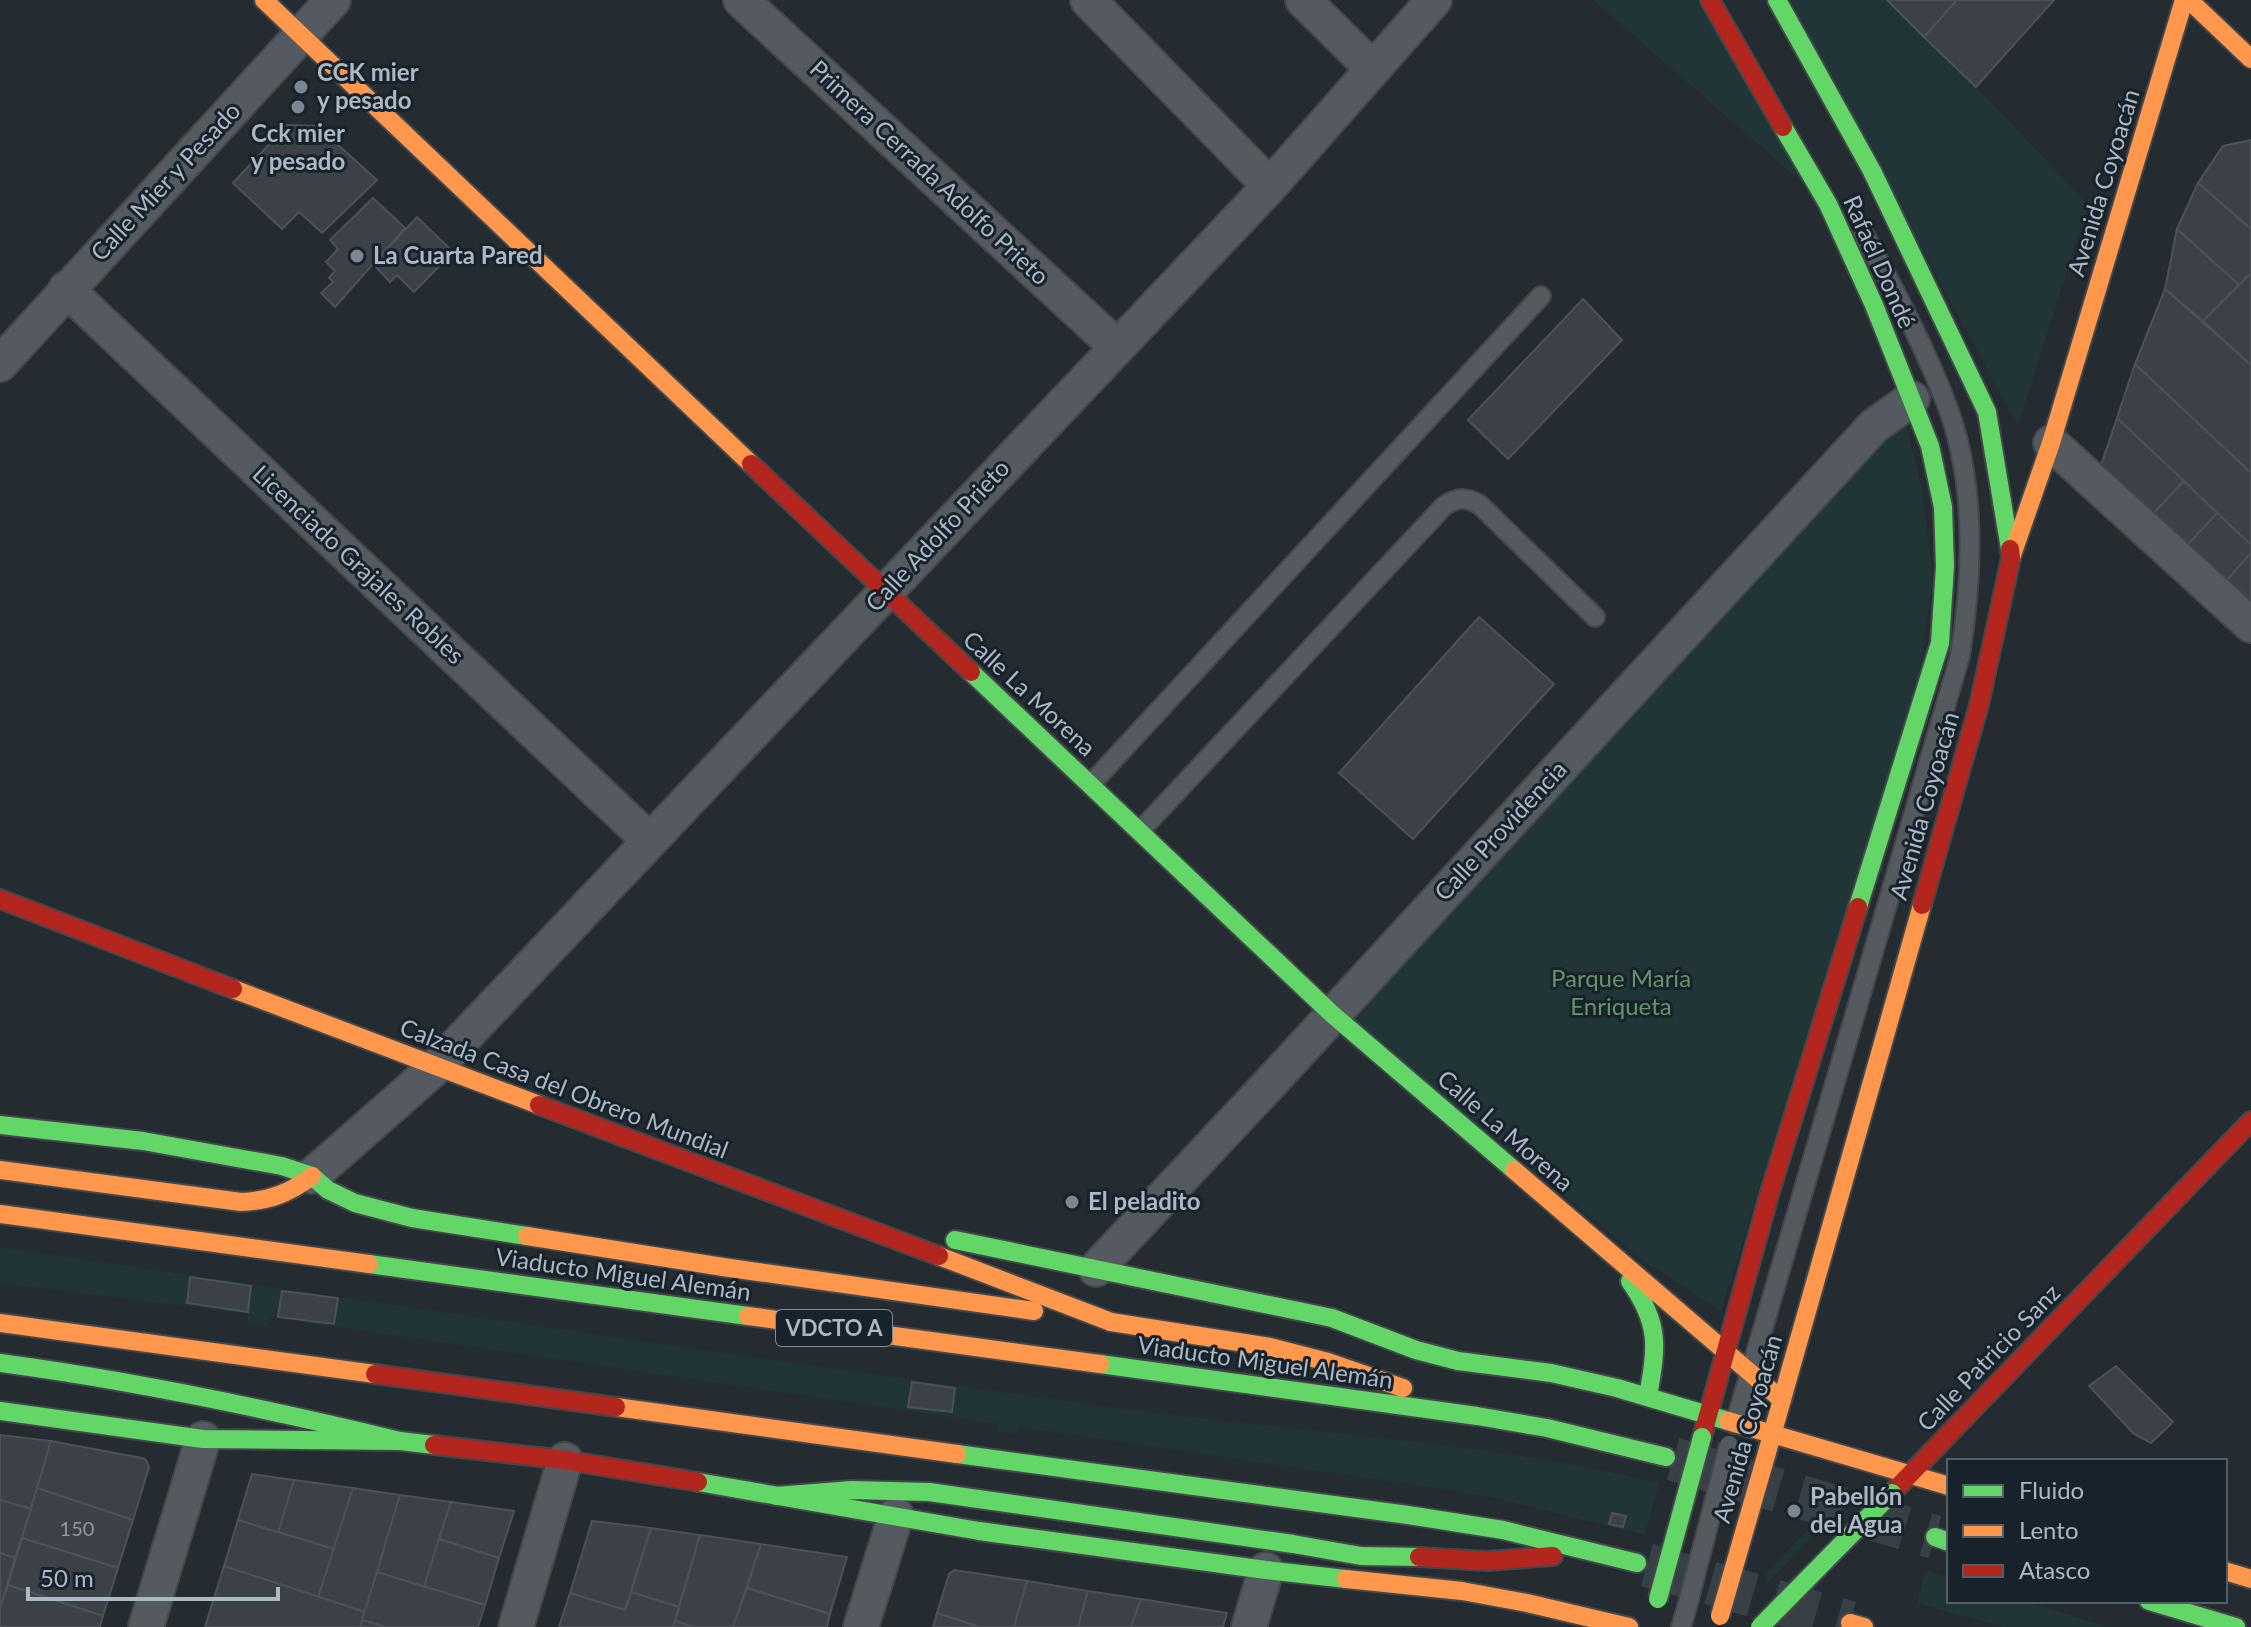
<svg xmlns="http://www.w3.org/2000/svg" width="2251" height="1627" viewBox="0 0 2251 1627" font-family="Lato,sans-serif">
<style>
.green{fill:#213537}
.building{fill:#3b4146;stroke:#4b525a;stroke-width:2}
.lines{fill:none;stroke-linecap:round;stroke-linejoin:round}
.highway-tunnel{stroke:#384047;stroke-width:44;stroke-dasharray:44 22;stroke-linecap:butt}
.lane-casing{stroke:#42474c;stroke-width:22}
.street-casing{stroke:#42474c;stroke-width:38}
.fast-casing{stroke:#42474c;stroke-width:22}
.slow-casing{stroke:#42474c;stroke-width:22}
.jam-casing{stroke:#42474c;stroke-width:22}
.lane{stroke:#545a60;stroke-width:18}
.street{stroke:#545a60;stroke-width:34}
.fast{stroke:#63d668;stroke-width:18}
.slow{stroke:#ff974d;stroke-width:18}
.jam{stroke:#b3261e;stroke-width:18}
.lane-bridge-casing{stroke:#42474c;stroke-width:22;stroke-linecap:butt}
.fast-bridge-casing{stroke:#42474c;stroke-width:22;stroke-linecap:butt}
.slow-bridge-casing{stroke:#42474c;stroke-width:22;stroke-linecap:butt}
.lane-bridge{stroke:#545a60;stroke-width:18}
.fast-bridge{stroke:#63d668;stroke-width:18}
.slow-bridge{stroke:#ff974d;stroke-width:18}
.poi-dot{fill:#7c8791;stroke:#18222b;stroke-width:3}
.labels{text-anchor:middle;stroke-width:6;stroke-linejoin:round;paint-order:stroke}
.number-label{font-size:20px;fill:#909aa4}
.shield{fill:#18222b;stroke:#808b96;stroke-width:2}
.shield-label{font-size:22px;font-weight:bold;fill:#acb8c4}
.poi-label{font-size:24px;font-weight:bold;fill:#acb8c4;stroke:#18222b;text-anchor:start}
.street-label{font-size:24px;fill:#acb8c4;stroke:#18222b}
.park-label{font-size:24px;fill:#639569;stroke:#18222b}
</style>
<rect width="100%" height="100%" fill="#242b31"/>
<!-- green -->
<g class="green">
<polygon points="1593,0 1700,0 1814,193"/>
<polygon points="1787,0 1887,0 1976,87 2088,204 2018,426"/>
<polygon points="1904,416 1922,488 1933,577 1919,676 1721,1311 1640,1258 1344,1013"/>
<path d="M0,1247c372,55 744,110 1117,161 181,25 364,32 542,75l-14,52 -154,-38 -41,-7 -430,-63 -2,7 -21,-3 1,-7 -728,-107 -2,9 -21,-3 1,-9 -248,-31z"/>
<polygon points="1821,1516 1832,1516 1767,1584 1765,1574"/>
<polygon points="1926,1570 1949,1578 1949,1601 2024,1601 2108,1627 2003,1627 1917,1603"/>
</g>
<!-- building -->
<g class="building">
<polygon points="1887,0 1957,0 1924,37"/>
<polygon points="1957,0 2054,0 1976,87 1924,37"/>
<polygon points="287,125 317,126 377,180 322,233 299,212 282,229 233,183"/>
<polygon points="2251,140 2251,229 2198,183 2223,146"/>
<polygon points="2198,183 2251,229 2251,273 2239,285 2177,229"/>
<polygon points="373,198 405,228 335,307 321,293 333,282 329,278 335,271 326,262 338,249 330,240"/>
<polygon points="417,217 453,252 414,292 397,275 390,282 373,264"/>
<polygon points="2177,229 2239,285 2203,321 2165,289"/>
<polygon points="2251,273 2251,365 2203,321"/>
<polygon points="2165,289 2251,365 2251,473 2135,364"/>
<polygon points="1583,299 1622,340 1508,459 1468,420"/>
<polygon points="2135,364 2251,473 2251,545 2117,418"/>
<polygon points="2117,418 2184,481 2148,519 2098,474"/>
<polygon points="2184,481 2217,513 2182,551 2148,519"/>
<polygon points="2217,513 2251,545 2251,553 2221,587 2182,551"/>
<polygon points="2251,553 2251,613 2221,587"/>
<polygon points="1479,617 1554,684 1413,839 1339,773"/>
<polygon points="190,1277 251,1286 248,1312 187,1303"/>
<polygon points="282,1291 338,1298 334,1324 278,1317"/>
<polygon points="2116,1366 2173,1422 2151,1443 2134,1434 2089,1386"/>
<polygon points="912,1382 955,1388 952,1412 908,1407"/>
<polygon points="0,1435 51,1441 31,1509 0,1500"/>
<polygon points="51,1441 142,1458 146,1460 149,1467 133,1520 37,1488"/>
<polygon points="252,1474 294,1480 278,1533 238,1520"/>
<polygon points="294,1480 353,1488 334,1549 278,1533"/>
<polygon points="37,1488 133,1520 118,1568 22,1538"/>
<polygon points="353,1488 400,1495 365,1612 318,1597"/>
<polygon points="400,1495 451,1502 424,1587 377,1572"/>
<polygon points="0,1500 31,1509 15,1558 0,1553"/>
<polygon points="451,1502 514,1511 499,1558 439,1539"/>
<polygon points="1612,1513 1626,1516 1623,1527 1609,1524"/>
<polygon points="238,1520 334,1549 318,1597 224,1566"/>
<polygon points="592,1521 651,1528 625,1610 570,1593"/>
<polygon points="651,1528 700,1535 679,1607 631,1592"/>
<polygon points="700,1535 761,1544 733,1627 694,1627 675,1621"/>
<polygon points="22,1538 118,1568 103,1616 8,1585"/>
<polygon points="439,1539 499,1558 485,1605 424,1587"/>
<polygon points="761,1544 847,1557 830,1614 747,1588"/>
<polygon points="0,1553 15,1558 1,1606 0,1605"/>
<polygon points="224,1566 365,1612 360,1627 205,1627"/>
<polygon points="954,1570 1027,1581 1014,1627 979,1627 937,1613 949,1574"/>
<polygon points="377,1572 485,1605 478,1627 385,1627 362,1620"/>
<polygon points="1027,1581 1088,1591 1078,1627 1014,1627"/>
<polygon points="8,1585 103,1616 100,1627 0,1627 0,1609"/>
<polygon points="747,1588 830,1614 827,1627 733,1627"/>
<polygon points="1088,1591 1141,1599 1131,1627 1078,1627"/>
<polygon points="631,1592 679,1607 673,1627 559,1627 570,1593 625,1610"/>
<polygon points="1141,1599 1227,1613 1223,1627 1131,1627"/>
<polygon points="937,1613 979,1627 933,1627"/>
<polygon points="362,1620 385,1627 360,1627"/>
<polygon points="675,1621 694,1627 673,1627"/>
</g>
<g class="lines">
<!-- highway-tunnel -->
<g class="highway-tunnel">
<polyline points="1673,1459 1935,1537"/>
<polyline points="1647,1565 1850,1623"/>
</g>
<defs>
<g id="lane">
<polyline points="1091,784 1541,296"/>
<path d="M1140,831l304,-325c13,-9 21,-9 35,-2l116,113"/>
<path d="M1735,1424l225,-768c13,-80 16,-171 -12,-248 -23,-61 -54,-119 -85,-176"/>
<polyline points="1681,1627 1687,1607"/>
</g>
<g id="street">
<polyline points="741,0 1117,347"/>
<polyline points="1088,0 1270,186"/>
<polyline points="1303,0 1373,69"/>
<polyline points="66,289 650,841"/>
<polyline points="0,364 333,0"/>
<polyline points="2051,443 2251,625"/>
<polyline points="312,1176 436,1067 1270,186 1434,0"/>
<polyline points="1096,1269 1273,1080 1874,426 1912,399"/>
<polyline points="146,1627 203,1439"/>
<polyline points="516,1627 565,1460"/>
<polyline points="861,1627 896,1515"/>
<polyline points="1249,1627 1266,1570"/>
</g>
<g id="fast">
<polyline points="1777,0 1872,171 1987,412 2010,549"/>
<polyline points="1783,127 1828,204 1874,305 1930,446 1943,507 1945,566 1940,643 1858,907"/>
<polyline points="971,672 1332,1014 1514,1170"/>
<polyline points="0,1125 143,1141 282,1166 312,1176 328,1190 355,1203 412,1218 527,1236"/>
<polyline points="955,1240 1332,1318 1416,1350 1458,1361 1551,1373 1617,1388 1728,1421"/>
<polyline points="369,1264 748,1316"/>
<path d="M1630,1281c30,43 27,65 18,115"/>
<path d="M0,1363c135,18 268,46 400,78"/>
<polyline points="1100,1364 1477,1416 1547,1428 1666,1457"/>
<polyline points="0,1411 203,1439 400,1441 434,1445"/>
<polyline points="957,1454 1408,1515 1503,1530 1637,1563"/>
<polyline points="698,1482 979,1531 1266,1570 1346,1579"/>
<polyline points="776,1496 852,1490 929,1492 1293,1544 1361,1556 1419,1557"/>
<polyline points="1935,1537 1949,1542"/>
<polyline points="2149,1601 2236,1627"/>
</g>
<g id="slow">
<polyline points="264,0 751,464"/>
<polyline points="2189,0 2251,59"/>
<polyline points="2011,558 2051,443 2184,0"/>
<polyline points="233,989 539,1105"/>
<path d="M0,1170l241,32c28,-1 49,-9 71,-26"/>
<polyline points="1514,1170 1782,1400"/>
<polyline points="0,1214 369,1264"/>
<polyline points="527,1236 723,1267 1034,1311"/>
<polyline points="939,1256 1111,1322"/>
<polyline points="748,1316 1100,1364"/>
<polyline points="1111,1322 1270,1347 1328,1362 1403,1388"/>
<polyline points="0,1323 375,1374"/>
<polyline points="616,1407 957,1454"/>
<polyline points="1728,1421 1949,1486"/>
<polyline points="1766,1456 1922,905"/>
<polyline points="2225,1571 2251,1579"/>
<polyline points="1346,1579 1462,1591 1527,1603 1629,1627"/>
<polyline points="1850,1623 1864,1627"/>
</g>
<g id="jam">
<polyline points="1710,0 1783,127"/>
<polyline points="751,464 971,672"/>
<polyline points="0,899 233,989"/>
<polyline points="1922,905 1979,705 2011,558 2010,549"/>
<polyline points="539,1105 939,1256"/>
<polyline points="375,1374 616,1407"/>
<polyline points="1702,1437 1770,1192 1858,907"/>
<polyline points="434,1445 565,1460 698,1482"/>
<polyline points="1892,1493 2251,1121"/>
<polyline points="1419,1557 1488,1561 1553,1556"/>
</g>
</defs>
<!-- lane casing -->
<use href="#lane" class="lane-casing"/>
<!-- street casing -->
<use href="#street" class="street-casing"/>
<!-- fast casing -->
<use href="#fast" class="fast-casing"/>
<!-- slow casing -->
<use href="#slow" class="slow-casing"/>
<!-- jam casing -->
<use href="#jam" class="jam-casing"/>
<!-- lane -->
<use href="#lane" class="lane"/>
<!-- street -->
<use href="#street" class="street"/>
<!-- fast -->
<use href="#fast" class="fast"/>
<!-- slow -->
<use href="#slow" class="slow"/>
<!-- jam -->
<use href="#jam" class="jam"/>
<defs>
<polyline id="lane-bridge" points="1687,1607 1729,1445"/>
<g id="fast-bridge">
<polyline points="1658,1599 1702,1437"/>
<polyline points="1760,1627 1892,1493"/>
</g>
<polyline id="slow-bridge" points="1720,1616 1766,1456"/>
</defs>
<!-- lane-bridge casing -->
<use href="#lane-bridge" class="lane-bridge-casing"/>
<!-- fast-bridge casing -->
<use href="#fast-bridge" class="fast-bridge-casing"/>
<!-- slow-bridge casing -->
<use href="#slow-bridge" class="slow-bridge-casing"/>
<!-- lane-bridge -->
<use href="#lane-bridge" class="lane-bridge"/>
<!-- fast-bridge -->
<use href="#fast-bridge" class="fast-bridge"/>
<!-- slow-bridge -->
<use href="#slow-bridge" class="slow-bridge"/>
</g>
<!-- markers -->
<g class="poi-dot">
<circle cx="301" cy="87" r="8"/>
<circle cx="298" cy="107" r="8"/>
<circle cx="357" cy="256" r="8"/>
<circle cx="1072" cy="1202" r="8"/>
<circle cx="1794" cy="1511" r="8"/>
</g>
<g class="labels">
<!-- number labels -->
<g class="number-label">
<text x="77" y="1536">150</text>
</g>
<!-- shield labels -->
<rect class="shield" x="776" y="1310" width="116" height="36" rx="6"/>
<g class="shield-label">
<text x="834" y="1336">VDCTO A</text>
</g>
<!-- poi labels -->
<g class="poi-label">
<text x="317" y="81">CCK mier<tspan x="317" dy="28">y pesado</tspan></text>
<text x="298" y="142" text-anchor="middle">Cck mier<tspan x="298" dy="28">y pesado</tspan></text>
<text x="373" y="264">La Cuarta Pared</text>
<text x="1088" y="1210">El peladito</text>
<text x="1810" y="1505">Pabellón<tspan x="1810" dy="28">del Agua</tspan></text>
</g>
<!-- street labels -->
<g class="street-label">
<text transform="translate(929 173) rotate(43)" y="8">Primera Cerrada Adolfo Prieto</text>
<text transform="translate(166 182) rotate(-47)" y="8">Calle Mier y Pesado</text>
<text transform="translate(2104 183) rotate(-73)" y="8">Avenida Coyoacán</text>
<text transform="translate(1879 262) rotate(66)" y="8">Rafaél Dondé</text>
<text transform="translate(938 536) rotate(-47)" y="8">Calle Adolfo Prieto</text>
<text transform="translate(358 565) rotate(43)" y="8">Licenciado Grajales Robles</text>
<text transform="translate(1029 694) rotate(43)" y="8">Calle La Morena</text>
<text transform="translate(1925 806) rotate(-74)" y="8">Avenida Coyoacán</text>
<text transform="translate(1501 831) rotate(-47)" y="8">Calle Providencia</text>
<text transform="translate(564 1089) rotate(21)" y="8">Calzada Casa del Obrero Mundial</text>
<text transform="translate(1505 1131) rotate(41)" y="8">Calle La Morena</text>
<text transform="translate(623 1275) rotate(8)" y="8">Viaducto Miguel Alemán</text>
<text transform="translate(1989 1358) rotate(-46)" y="8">Calle Patricio Sanz</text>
<text transform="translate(1265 1363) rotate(8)" y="8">Viaducto Miguel Alemán</text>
<text transform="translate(1748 1429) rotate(-74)" y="8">Avenida Coyoacán</text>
</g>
<!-- park labels -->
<g class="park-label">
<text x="1621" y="987">Parque María<tspan x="1621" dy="28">Enriqueta</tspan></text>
</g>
</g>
<!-- legend -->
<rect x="1947" y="1459" width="280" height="144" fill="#18222b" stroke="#535e68" stroke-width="2"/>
<rect x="1963" y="1485" width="40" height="12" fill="#63d668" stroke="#535e68" stroke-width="2"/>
<text x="2019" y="1499" font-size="24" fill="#acb8c4">Fluido</text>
<rect x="1963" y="1525" width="40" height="12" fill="#ff974d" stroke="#535e68" stroke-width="2"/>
<text x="2019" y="1539" font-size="24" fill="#acb8c4">Lento</text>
<rect x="1963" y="1565" width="40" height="12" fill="#b3261e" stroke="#535e68" stroke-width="2"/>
<text x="2019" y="1579" font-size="24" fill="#acb8c4">Atasco</text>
<!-- scale -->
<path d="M28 1587v12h250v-12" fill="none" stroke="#acb8c4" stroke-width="4"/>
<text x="40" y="1587" font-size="24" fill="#acb8c4" stroke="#18222b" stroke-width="6" paint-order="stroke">50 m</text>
</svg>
